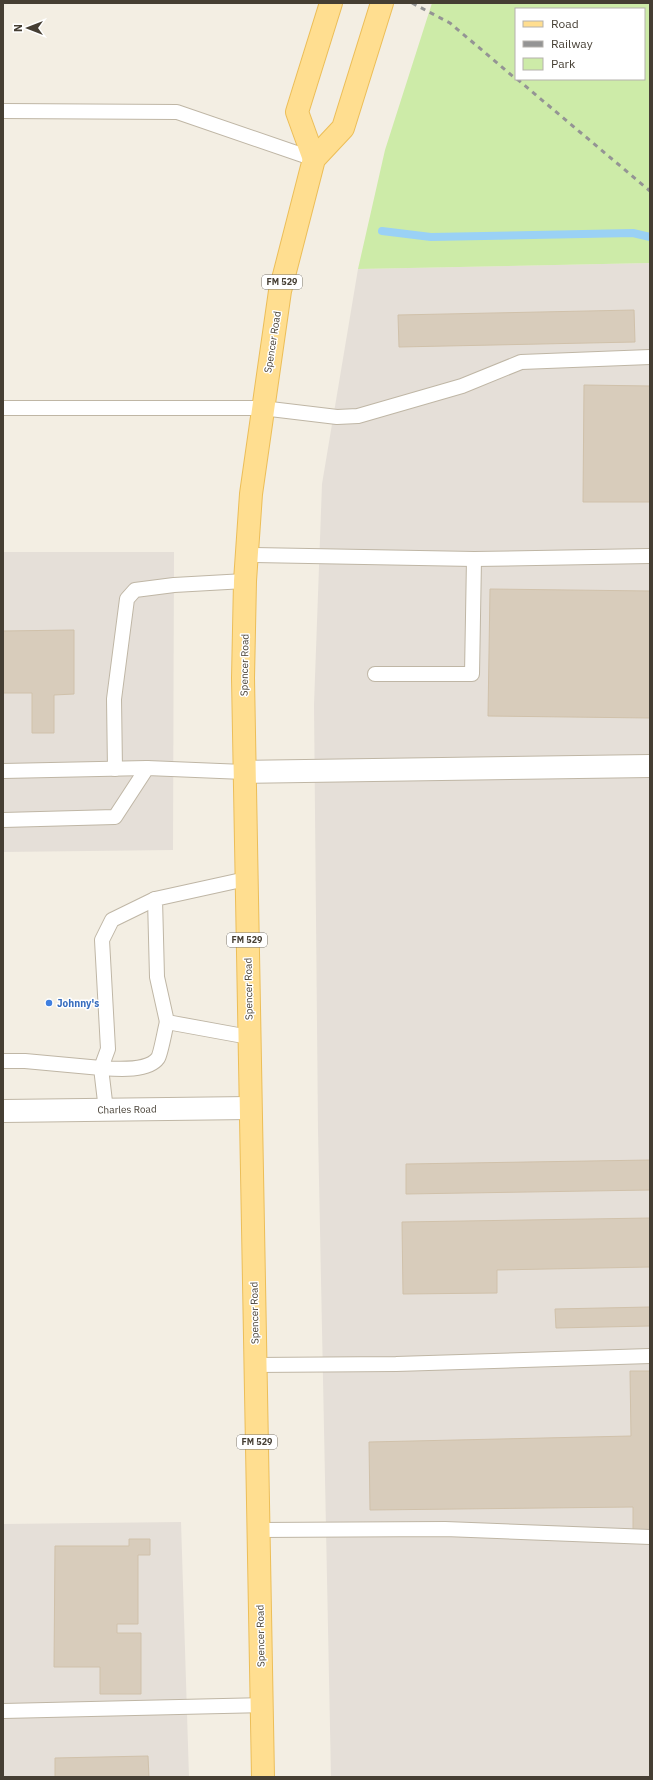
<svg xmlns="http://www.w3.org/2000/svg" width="653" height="1780" viewBox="0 0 653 1780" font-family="'IBM Plex Sans',sans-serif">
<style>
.industrial{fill:#e5dfd8}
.green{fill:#cdeba8;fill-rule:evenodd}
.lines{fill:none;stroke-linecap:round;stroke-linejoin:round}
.stream{stroke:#9ad1f5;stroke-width:8}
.building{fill:#d8ccbb;stroke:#d0c1aa}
.lane-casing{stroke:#bfb6a5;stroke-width:16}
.street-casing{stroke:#bfb6a5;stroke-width:24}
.primary-casing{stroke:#ecbe58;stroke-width:24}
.lane{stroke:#fff;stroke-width:14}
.street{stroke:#fff;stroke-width:22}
.primary{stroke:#ffde90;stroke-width:22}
.rail{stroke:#949494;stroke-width:3;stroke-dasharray:5 5;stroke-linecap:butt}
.shop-dot{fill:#3f7fe0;stroke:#fff;stroke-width:1.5}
.labels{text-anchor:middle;stroke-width:3;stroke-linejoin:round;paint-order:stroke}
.shield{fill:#fff;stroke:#7d7870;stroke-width:1}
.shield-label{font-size:9px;font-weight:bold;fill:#453e33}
.street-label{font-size:10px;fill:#453e33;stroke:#fff}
.shop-label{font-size:10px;font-weight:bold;fill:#366cbe;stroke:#fff;text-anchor:start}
</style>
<rect width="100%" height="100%" fill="#f3eee3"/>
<!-- industrial -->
<g class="industrial">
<polygon points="650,263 650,1777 331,1777 318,1130 314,705 322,484 358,269"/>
<polygon points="3,552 174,552 173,850 3,852"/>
<polygon points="181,1522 189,1777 3,1777 3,1524"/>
</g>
<!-- green -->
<path class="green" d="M432,3h218v260l-292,6 27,-119zM516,9h128v70h-128z"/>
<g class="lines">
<!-- stream -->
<polyline class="stream" points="382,231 431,237 633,233 650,237"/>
</g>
<!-- building -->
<g class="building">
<polygon points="634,310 635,342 399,347 398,315"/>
<polygon points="584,385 650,386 650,502 583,502"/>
<polygon points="490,589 650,591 650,718 488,716"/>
<polygon points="74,630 74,694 54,695 54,733 32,733 32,693 3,693 3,631"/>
<polygon points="650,1160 650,1190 406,1194 406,1164"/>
<polygon points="650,1218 650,1267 497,1270 497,1293 403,1294 402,1222"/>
<polygon points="650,1307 650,1326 556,1328 555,1309"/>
<polygon points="630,1371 650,1371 650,1534 633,1534 633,1507 370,1510 369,1442 631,1436"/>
<polygon points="129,1539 150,1539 150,1555 138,1555 138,1624 117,1624 117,1633 141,1633 141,1694 100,1694 100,1667 54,1667 55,1546 129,1546"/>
<polygon points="148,1756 149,1777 55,1777 55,1758"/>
</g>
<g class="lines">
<defs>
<g id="lane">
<polyline points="3,111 177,112 314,159"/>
<polyline points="3,408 262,408 337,417 358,416 462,386 521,362 650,357"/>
<polyline points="247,555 474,559 650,556"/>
<polyline points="375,674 472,674 474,559"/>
<polyline points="115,769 114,699 127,599 135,590 174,585 245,581"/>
<polyline points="3,771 147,768"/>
<polyline points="3,820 115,817 147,768 244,772"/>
<polyline points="246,879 155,899 157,977 167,1022 249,1037"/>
<path d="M155,899l-43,21 -10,20 6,109 -7,19c15,1 47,4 57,-10 3,-5 7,-29 9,-36"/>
<polyline points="3,1061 25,1061 101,1068 106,1110"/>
<polyline points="255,1365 396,1364 650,1356"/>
<polyline points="258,1530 445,1529 650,1537"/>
<polyline points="3,1711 262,1705"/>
</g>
<g id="street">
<polyline points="244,772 650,766"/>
<polyline points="3,1111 250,1108"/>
</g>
<g id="primary">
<polyline points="314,159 297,112 331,3"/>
<polyline points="263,1777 243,678 245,581 251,494 280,291 314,159 343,128 382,3"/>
</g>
</defs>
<!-- lane casing -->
<use href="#lane" class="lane-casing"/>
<!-- street casing -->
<use href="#street" class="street-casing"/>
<!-- primary casing -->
<use href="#primary" class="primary-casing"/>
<!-- lane -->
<use href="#lane" class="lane"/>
<!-- street -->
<use href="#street" class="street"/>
<!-- primary -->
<use href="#primary" class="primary"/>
<!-- rail -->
<g class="rail">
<polyline points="412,3 450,23 516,79"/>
<polyline points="517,79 650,191"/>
</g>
</g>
<!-- markers -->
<circle class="shop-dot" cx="49" cy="1003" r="4"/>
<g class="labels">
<!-- shield labels -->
<g class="shield">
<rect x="262" y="275" width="40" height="14" rx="3"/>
<rect x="227" y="933" width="40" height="14" rx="3"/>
<rect x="237" y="1435" width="40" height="14" rx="3"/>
</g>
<g class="shield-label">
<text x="282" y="285">FM 529</text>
<text x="247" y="943">FM 529</text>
<text x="257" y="1445">FM 529</text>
</g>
<!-- street labels -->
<g class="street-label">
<text transform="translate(272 342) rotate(-81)" y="4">Spencer Road</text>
<text transform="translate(244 665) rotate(-89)" y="4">Spencer Road</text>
<text transform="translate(248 989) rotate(-91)" y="4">Spencer Road</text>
<text transform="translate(127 1109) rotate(-1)" y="4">Charles Road</text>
<text transform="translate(254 1313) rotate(-91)" y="4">Spencer Road</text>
<text transform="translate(260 1636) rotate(-91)" y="4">Spencer Road</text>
</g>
<!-- shop labels -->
<g class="shop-label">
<text x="57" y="1007">Johnny's</text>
</g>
</g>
<!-- border -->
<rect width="653" height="1780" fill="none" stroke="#453e33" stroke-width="8"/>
<!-- legend -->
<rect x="515" y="8" width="130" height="72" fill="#ffffff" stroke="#b5b2ad"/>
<rect x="523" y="21" width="20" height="6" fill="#ffde90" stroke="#b5b2ad"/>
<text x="551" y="28" font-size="12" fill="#453e33">Road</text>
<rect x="523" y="41" width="20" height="6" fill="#949494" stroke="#b5b2ad"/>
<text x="551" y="48" font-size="12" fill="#453e33">Railway</text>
<rect x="523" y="58" width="20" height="12" fill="#cdeba8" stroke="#b5b2ad"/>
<text x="551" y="68" font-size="12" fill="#453e33">Park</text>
<!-- north arrow -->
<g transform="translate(28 28) rotate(270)" stroke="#ffffff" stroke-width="3" paint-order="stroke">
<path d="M0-3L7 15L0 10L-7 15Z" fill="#453e33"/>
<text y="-6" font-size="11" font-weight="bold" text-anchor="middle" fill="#453e33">N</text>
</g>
</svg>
